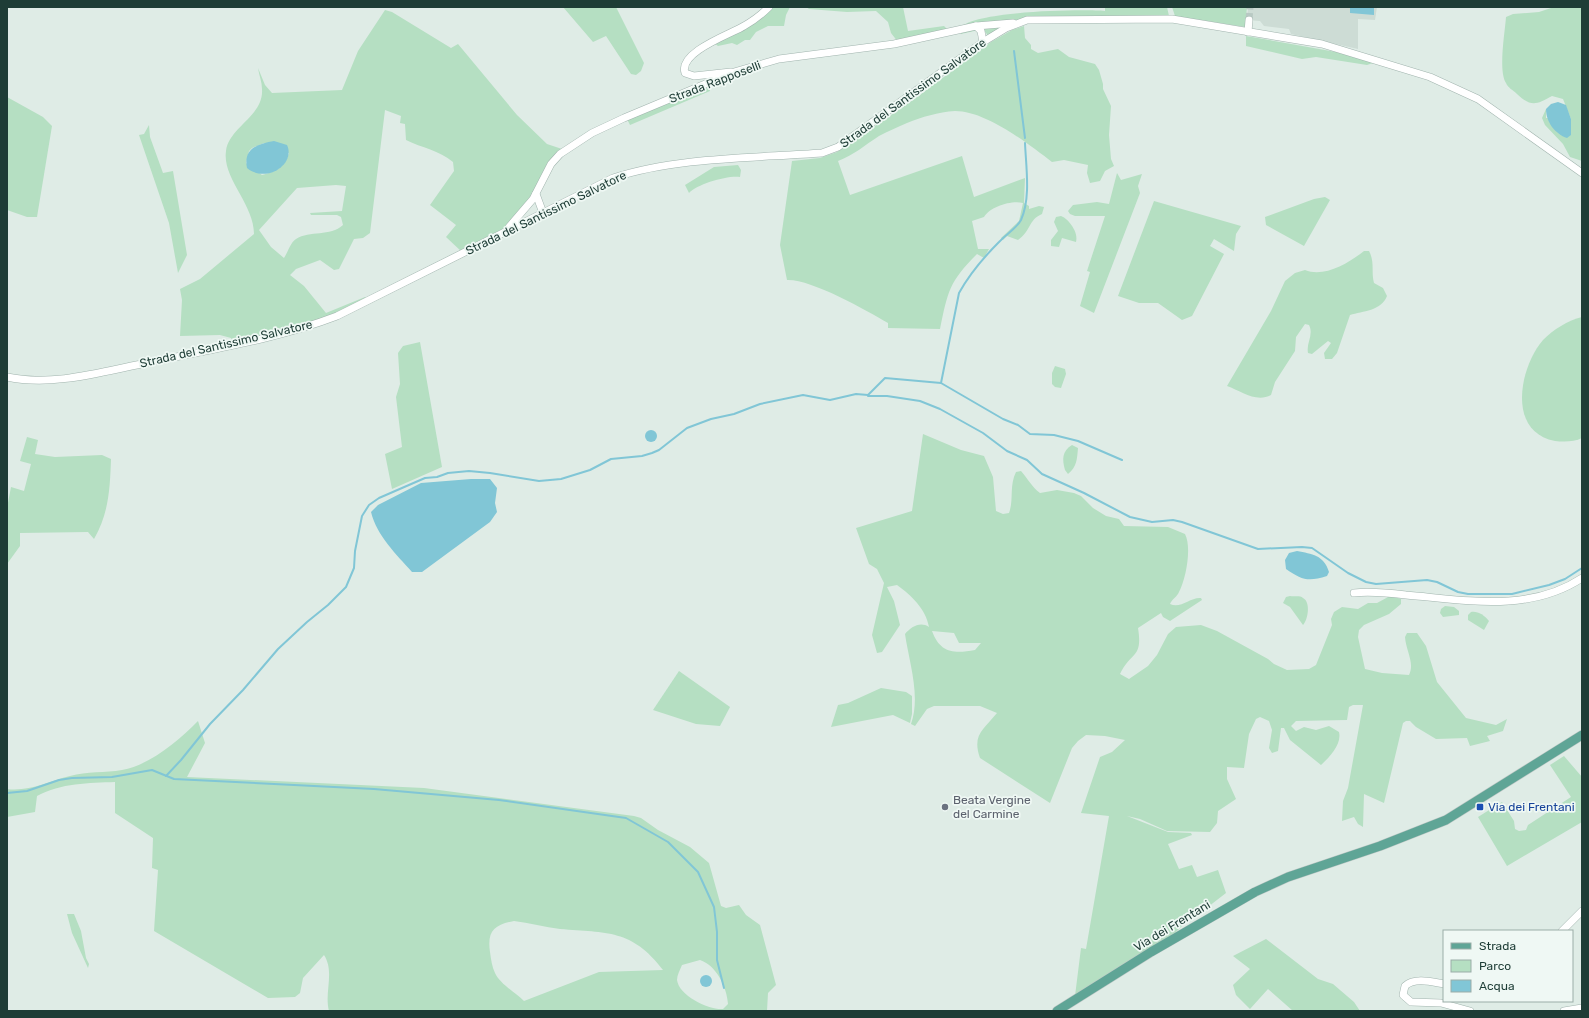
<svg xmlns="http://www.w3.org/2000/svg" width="1589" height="1018" viewBox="0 0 1589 1018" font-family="Rubik,sans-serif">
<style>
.built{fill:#cddcd5}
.green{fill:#b5dfc2;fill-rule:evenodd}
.water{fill:#81c6d6}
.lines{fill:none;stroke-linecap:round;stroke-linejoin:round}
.stream{stroke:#81c6d6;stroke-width:2}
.minor-tunnel{stroke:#b8c9c3;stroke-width:7;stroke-dasharray:7 3.5;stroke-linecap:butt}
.minor-casing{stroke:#a1b4ae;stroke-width:8}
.major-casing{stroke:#c0c9c7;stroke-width:10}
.minor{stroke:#fff;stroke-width:7}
.major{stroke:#5fa596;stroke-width:9}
.worship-dot{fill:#6b7280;stroke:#eff8f4;stroke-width:1.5}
.transit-dot{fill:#1a4fb4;stroke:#eff8f4;stroke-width:1.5}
.labels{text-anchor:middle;stroke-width:3.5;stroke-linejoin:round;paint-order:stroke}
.street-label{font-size:12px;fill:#1e3d36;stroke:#eff8f4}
.worship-label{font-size:12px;fill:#5b616d;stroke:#eff8f4;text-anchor:start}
.transit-label{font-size:12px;fill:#164399;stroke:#eff8f4;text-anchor:start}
</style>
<rect width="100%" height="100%" fill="#dfece6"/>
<!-- built -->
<polygon class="built" points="1248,7 1377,7 1375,20 1358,19 1358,49 1291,34 1289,29 1264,26 1260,21 1247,20"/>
<!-- green -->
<g class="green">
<polygon points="563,7 616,7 644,63 641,71 636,75 631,74 606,36 593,42"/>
<polygon points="771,7 790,7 786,15 784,26 768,26 756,32 750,40 745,40 737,45 732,43 718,46 714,43"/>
<polygon points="806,7 903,7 908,31 944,26 949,31 898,42 891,33 888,22 876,11 847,12 809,9"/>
<path d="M1105,7h62l2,9 -156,5 -24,16 -6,-8 -22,5v-7c16,-16 119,-18 144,-16z"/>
<polygon points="1172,7 1247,7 1245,27 1175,16"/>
<path d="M1554,7h28v154l-12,-4 -7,-13 -18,-19 -3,-7 4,-9v9l25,1 -8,-20 -11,-3c-16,9 -21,11 -35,-2 -4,-4 -9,-6 -11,-11 -8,-12 -1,-51 0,-66l7,-3 26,-2z"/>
<path d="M385,10l7,2 59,36 7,-4 59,71 30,29 15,5 -38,58 -18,23 -43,23 -17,-16 10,-12 -26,-20 24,-34 -1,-9c-14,-12 -31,-14 -47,-22l-1,-16 -5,-1 1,-7 -16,-6 -15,123 -7,5 -9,1 -15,30 -5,1 -14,-10 -24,9 -6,6 14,11 22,27 39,-16 1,2c-42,21 -87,34 -133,43l-2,-4 -11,-3 -40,1 2,-36 -2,-11 20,-10 54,-45c0,-30 -32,-56 -28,-83 3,-24 38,-35 36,-62 0,-7 -3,-14 -4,-21l7,17 7,8 70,-3 16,-39zM264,143l25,10c-4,14 -14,19 -27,22l-16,-12 3,-12 3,-3zM336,185l10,1 -4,25 -32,2 1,2h26l4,2 2,8c-13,12 -33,5 -47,14 -6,4 -8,13 -12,19l-13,-11 -12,-17 38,-42z"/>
<path d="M1024,26l1,12 6,7v4l7,4 20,-4 11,8 26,7 4,6 4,14v5l8,17 -2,29 2,24 3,7 -9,5 -5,10 -10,2 -3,-10 1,-8 -24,-5 -12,2c-25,-19 -66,-51 -97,-51 -17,1 -33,6 -48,12 -9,4 -19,8 -28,13 -14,9 -25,19 -41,25l12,34 112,-39 12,41 51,-19 -1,25 5,3v3l10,-3 5,1 -2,7c-14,6 -11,17 -24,26l-11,-4 -4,4 -2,-2 18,-17 4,-18c-12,-3 -33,4 -39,14l-12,4 6,28h11l-5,9 -7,-4c-28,28 -29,37 -37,75l-52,-1v-5c-22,-13 -77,-44 -101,-43l-7,-35 12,-84 28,-3 17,-6 76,-52 78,-58 21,-12z"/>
<polygon points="1246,36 1336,52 1373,63 1367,65 1316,57 1302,59 1246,46"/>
<polygon points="708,84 710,91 630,125 627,119"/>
<polygon points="7,97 43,117 52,126 37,217 27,217 7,210"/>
<polygon points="149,125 150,137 163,173 173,171 187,255 178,273 169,223 139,135 144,134"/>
<path d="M738,165l3,5 -1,7c-12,-2 -43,7 -51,16l-4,-8 29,-18z"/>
<polygon points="1117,173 1121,180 1142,174 1138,186 1140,193 1094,313 1080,306 1090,272 1087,271 1105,216 1075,216 1070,214 1068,211 1073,205 1097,202 1109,204"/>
<polygon points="1325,197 1330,200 1304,246 1266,225 1265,217 1314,199"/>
<polygon points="1154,201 1241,226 1236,234 1234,251 1214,239 1210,246 1224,254 1192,316 1182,320 1158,303 1139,303 1118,296"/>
<path d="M1061,216c8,3 18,17 15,26l-14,-4 -3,9 -8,-1v-6l7,-9 -4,-9 2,-5z"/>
<path d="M1364,251h5c6,11 2,21 5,32l9,5 4,8c-6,15 -24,15 -37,19l-13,38 -5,6h-7l-1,-6 7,-10 -3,-2 -16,13 -4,-1c-2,-10 6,-18 1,-28l-4,-1 -9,13 -1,14 -20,31 -4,13c-15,8 -30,-4 -44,-9l44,-75 14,-30 10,-8 10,-3c19,8 44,-7 59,-19z"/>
<path d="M1582,317v121c-8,4 -18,4 -27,3 -48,-9 -36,-73 -12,-101 10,-10 25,-20 39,-23z"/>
<polygon points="420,342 442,467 392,489 385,454 402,447 396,397 400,384 398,353 403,346"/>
<polygon points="1055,366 1065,369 1066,374 1061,388 1055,387 1052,384 1052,373"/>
<path d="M923,434l38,16 23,6 9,21 3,34 7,3 6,-1c5,-13 0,-27 7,-41l5,-1c7,8 11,16 19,22l17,-3 17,3 7,3 12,12 13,8 13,3 5,7 44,1 17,7c7,13 1,45 -6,58 -2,5 -7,7 -9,12 11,5 20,-7 31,-6l1,2 -32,21 -7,-4 -2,-4 -23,15c5,31 -7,23 -18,46l9,5 19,-13 9,-11 11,-21 8,-7 25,-2 16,6 51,28 6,5 13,6 22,-1 7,-4 16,-40 -1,-6 3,-7 8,-5 16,2 10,-6h9l13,-7 11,3v5l-12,10 -25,11 -5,5 -1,7 7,32 17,4 27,2c6,-12 -3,-24 -4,-38l2,-4h10l9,13 11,36 29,36 30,7 11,-6 -4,12 -16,5 3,5 -20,5 -3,-8 -31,1 -20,-12 -6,-6h-4l-3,2 -19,80 -20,-9 -1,33 -5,-3 -4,-7 -12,4 1,-20 5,-13 15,-83h-10l-4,2 -2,13 -51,1 -5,5 5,5 8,-4 12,3 13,-4 10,6c3,12 -9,25 -18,33l-31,-25 -6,-12h-3l-3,23 -6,2 -3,-5 3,-18 -3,-9 -9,-4 -4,2 -7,15 -5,34 -17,-1v12l9,20 -18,12 -1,12 -7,9 -43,-1 -27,-12 -13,-3 41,16 23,1 1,2 -24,9 11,25 13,-4 5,12 21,-7 8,23 -22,17 -13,7 -16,16 -100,63 6,-48 5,1 23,-133 -28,-3 19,-56 12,-5 13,-12 -20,-4 -19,-1 -8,6 -6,7 -22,55 -70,-45c-8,-23 3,-28 17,-45l-17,-7h-46l-7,3 -12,17 -4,-2c10,-28 -2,-62 -6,-90 6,-7 15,-13 24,-7 -3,-18 -18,-32 -32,-42l-10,2 7,14 6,24 -18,27 -5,1 -5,-18 12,-52 -7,-14 -8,-5 -13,-36 56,-17zM932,631l22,2 5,10h22l-6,7c-21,4 -35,3 -43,-19z"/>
<path d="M27,437l11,3 -3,14 20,3 47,-2 9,4c-1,29 -2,54 -17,80l-6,-7 -68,1v13l-13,18v-56l4,-21 13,4 7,-27 -11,-3z"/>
<path d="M1072,445l6,3c-1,11 -1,19 -10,26l-3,-4c-3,-11 -3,-19 7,-25z"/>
<path d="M1290,596c4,1 10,-1 13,2 8,4 5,22 0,27l-13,-18 -7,-4 3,-6z"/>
<polygon points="1445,606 1454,607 1459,611 1459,615 1443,617 1440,613 1441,609"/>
<path d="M1471,612c7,-1 13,3 18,9l-5,9 -16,-10v-5z"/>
<polygon points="679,671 730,707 720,726 696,724 653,710"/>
<polygon points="881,688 906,692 912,696 912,714 910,723 893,715 831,727 838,705 848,703"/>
<path d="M198,721l7,22 -18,34 237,11 210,28 7,2 17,12 32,17 19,16 12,43 5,2 13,-3 7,10 14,10 16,60 -8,8 -1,18h-438c-5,-19 6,-39 -5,-56l-21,23 -3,15 -5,4 -27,1 -114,-67 4,-61 -6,-2 1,-30 -38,-25v-31c-26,1 -54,1 -78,14l-2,16 -28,5v-28c22,3 42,-8 63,-13 17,-5 35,-3 52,-6 28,-5 56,-29 76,-49zM514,921c15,2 31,6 46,8 47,4 72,0 103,41l-64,2 -75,29c-8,-8 -24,-17 -29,-28 -3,-6 -4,-14 -5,-21 -3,-21 4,-27 24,-31zM700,960c16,5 27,27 28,44l-5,5c-14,1 -44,-13 -46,-29 0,-5 3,-10 5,-15z"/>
<polygon points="1564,756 1582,777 1582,822 1507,866 1478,817 1502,802 1514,821 1515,829 1519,831 1526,830 1528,825 1571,797 1550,765"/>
<polygon points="67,914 74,914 81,931 86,958 89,964 88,968 72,933"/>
<polygon points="1266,939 1318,979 1333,984 1354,1002 1360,1011 1293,1011 1268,989 1250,1009 1236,995 1233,985 1250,969 1233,956"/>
</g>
<!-- water -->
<g class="water">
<polygon points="1350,7 1374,7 1374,15 1350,13"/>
<path d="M1558,102l8,3 5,14v16l-4,3c-12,-4 -21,-16 -21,-29l5,-5z"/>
<path d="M274,141l13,4c9,19 -21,39 -40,23 -4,-20 11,-24 27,-27z"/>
<circle cx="651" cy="436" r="6"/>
<path d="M471,479h19l7,9 -2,15 2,9 -7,10 -68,50h-10c-16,-18 -35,-36 -41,-60l7,-7 43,-22z"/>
<path d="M1297,551c15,3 27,4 32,21l-2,4c-19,6 -25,4 -41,-7l-1,-9 4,-7z"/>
<circle cx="706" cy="981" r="6"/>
</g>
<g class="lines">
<!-- stream -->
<g class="stream">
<polyline points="1014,51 1025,138"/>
<path d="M941,383l18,-90c10,-18 25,-36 40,-51 6,-7 18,-14 22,-22 10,-22 5,-53 4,-77"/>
<polyline points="868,396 887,396 920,401 940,409 983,433 1007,451 1027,460 1042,474 1084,493 1130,517 1152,522 1173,520 1182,522 1258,549 1302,547 1312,548 1348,573 1366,582 1376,584 1427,580 1437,582 1458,592 1468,594 1512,594 1549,585 1565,579 1582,568"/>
<polyline points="166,776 181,760 210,724 243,690 278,649 307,622 328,605 346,587 354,568 355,551 362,516 369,505 379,498 425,478 437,477 448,473 469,471 490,473 539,481 561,479 590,470 611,459 642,456 652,453 659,450 687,428 711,419 734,414 760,404 803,395 830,400 856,394 868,395 885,378 941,383 1003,419 1018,425 1030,434 1054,435 1078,441 1122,460"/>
<polyline points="7,793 27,791 59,780 72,778 112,777 152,770 174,779 374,789 499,800 626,818 668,842 698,872 714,907 717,932 717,960 724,988"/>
</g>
<!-- minor-tunnel -->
<polyline class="minor-tunnel" points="1249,20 1250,7"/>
<defs>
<g id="minor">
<polyline points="976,26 1013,23"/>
<polyline points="1248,32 1249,20"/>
<path d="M731,72l-37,4 -9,-3c-7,-21 46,-39 59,-47 9,-5 18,-12 25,-19"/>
<polyline points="536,194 543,213"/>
<polyline points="509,227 533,199 551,164 560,154 592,133 624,118 734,72 779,59 894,44 976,26 981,31 983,42"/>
<path d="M7,377c47,10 97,-6 144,-15 63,-13 126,-23 186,-46l276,-138c63,-21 142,-20 209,-25l16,-6 145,-105 23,-14 21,-8 145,-1 150,25 108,33 48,22 104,74"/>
<path d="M1354,593c17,-2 35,0 52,2 59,5 123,18 176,-17"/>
<polyline points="1562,931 1582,911"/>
<path d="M1444,984c-12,-2 -29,-7 -39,2l-2,9 8,7 30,1 29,8"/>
<polyline points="1564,1011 1582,1008"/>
</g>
<polyline id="major" points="1057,1011 1151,952 1255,892 1288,877 1380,846 1446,820 1582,735"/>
</defs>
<!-- minor casing -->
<use href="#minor" class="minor-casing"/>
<!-- major casing -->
<use href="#major" class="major-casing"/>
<!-- minor -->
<use href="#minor" class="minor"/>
<!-- major -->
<use href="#major" class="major"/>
</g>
<!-- markers -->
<circle class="worship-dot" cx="945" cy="807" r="4"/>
<rect class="transit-dot" x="1476" y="803" width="8" height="8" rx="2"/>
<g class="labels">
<!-- street labels -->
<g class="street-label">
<text transform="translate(715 82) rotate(-21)" y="4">Strada Rapposelli</text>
<text transform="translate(913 93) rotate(-36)" y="4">Strada del Santissimo Salvatore</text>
<text transform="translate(546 213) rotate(-26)" y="4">Strada del Santissimo Salvatore</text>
<text transform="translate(226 344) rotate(-13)" y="4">Strada del Santissimo Salvatore</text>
<text transform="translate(1172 926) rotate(-31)" y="4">Via dei Frentani</text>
</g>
<!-- worship labels -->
<g class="worship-label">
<text x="953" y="804">Beata Vergine<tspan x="953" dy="14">del Carmine</tspan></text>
</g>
<!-- transit labels -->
<g class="transit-label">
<text x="1488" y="811">Via dei Frentani</text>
</g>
</g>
<!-- border -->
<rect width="1589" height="1018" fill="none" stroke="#1e3d36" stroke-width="16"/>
<!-- legend -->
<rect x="1443" y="930" width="130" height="72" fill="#eff8f4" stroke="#9bada8"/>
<rect x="1451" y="943" width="20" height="6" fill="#5fa596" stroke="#9bada8"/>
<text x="1479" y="950" font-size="12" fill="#1e3d36">Strada</text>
<rect x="1451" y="960" width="20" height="12" fill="#b5dfc2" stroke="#9bada8"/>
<text x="1479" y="970" font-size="12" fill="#1e3d36">Parco</text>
<rect x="1451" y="980" width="20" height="12" fill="#81c6d6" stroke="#9bada8"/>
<text x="1479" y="990" font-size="12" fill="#1e3d36">Acqua</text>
</svg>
